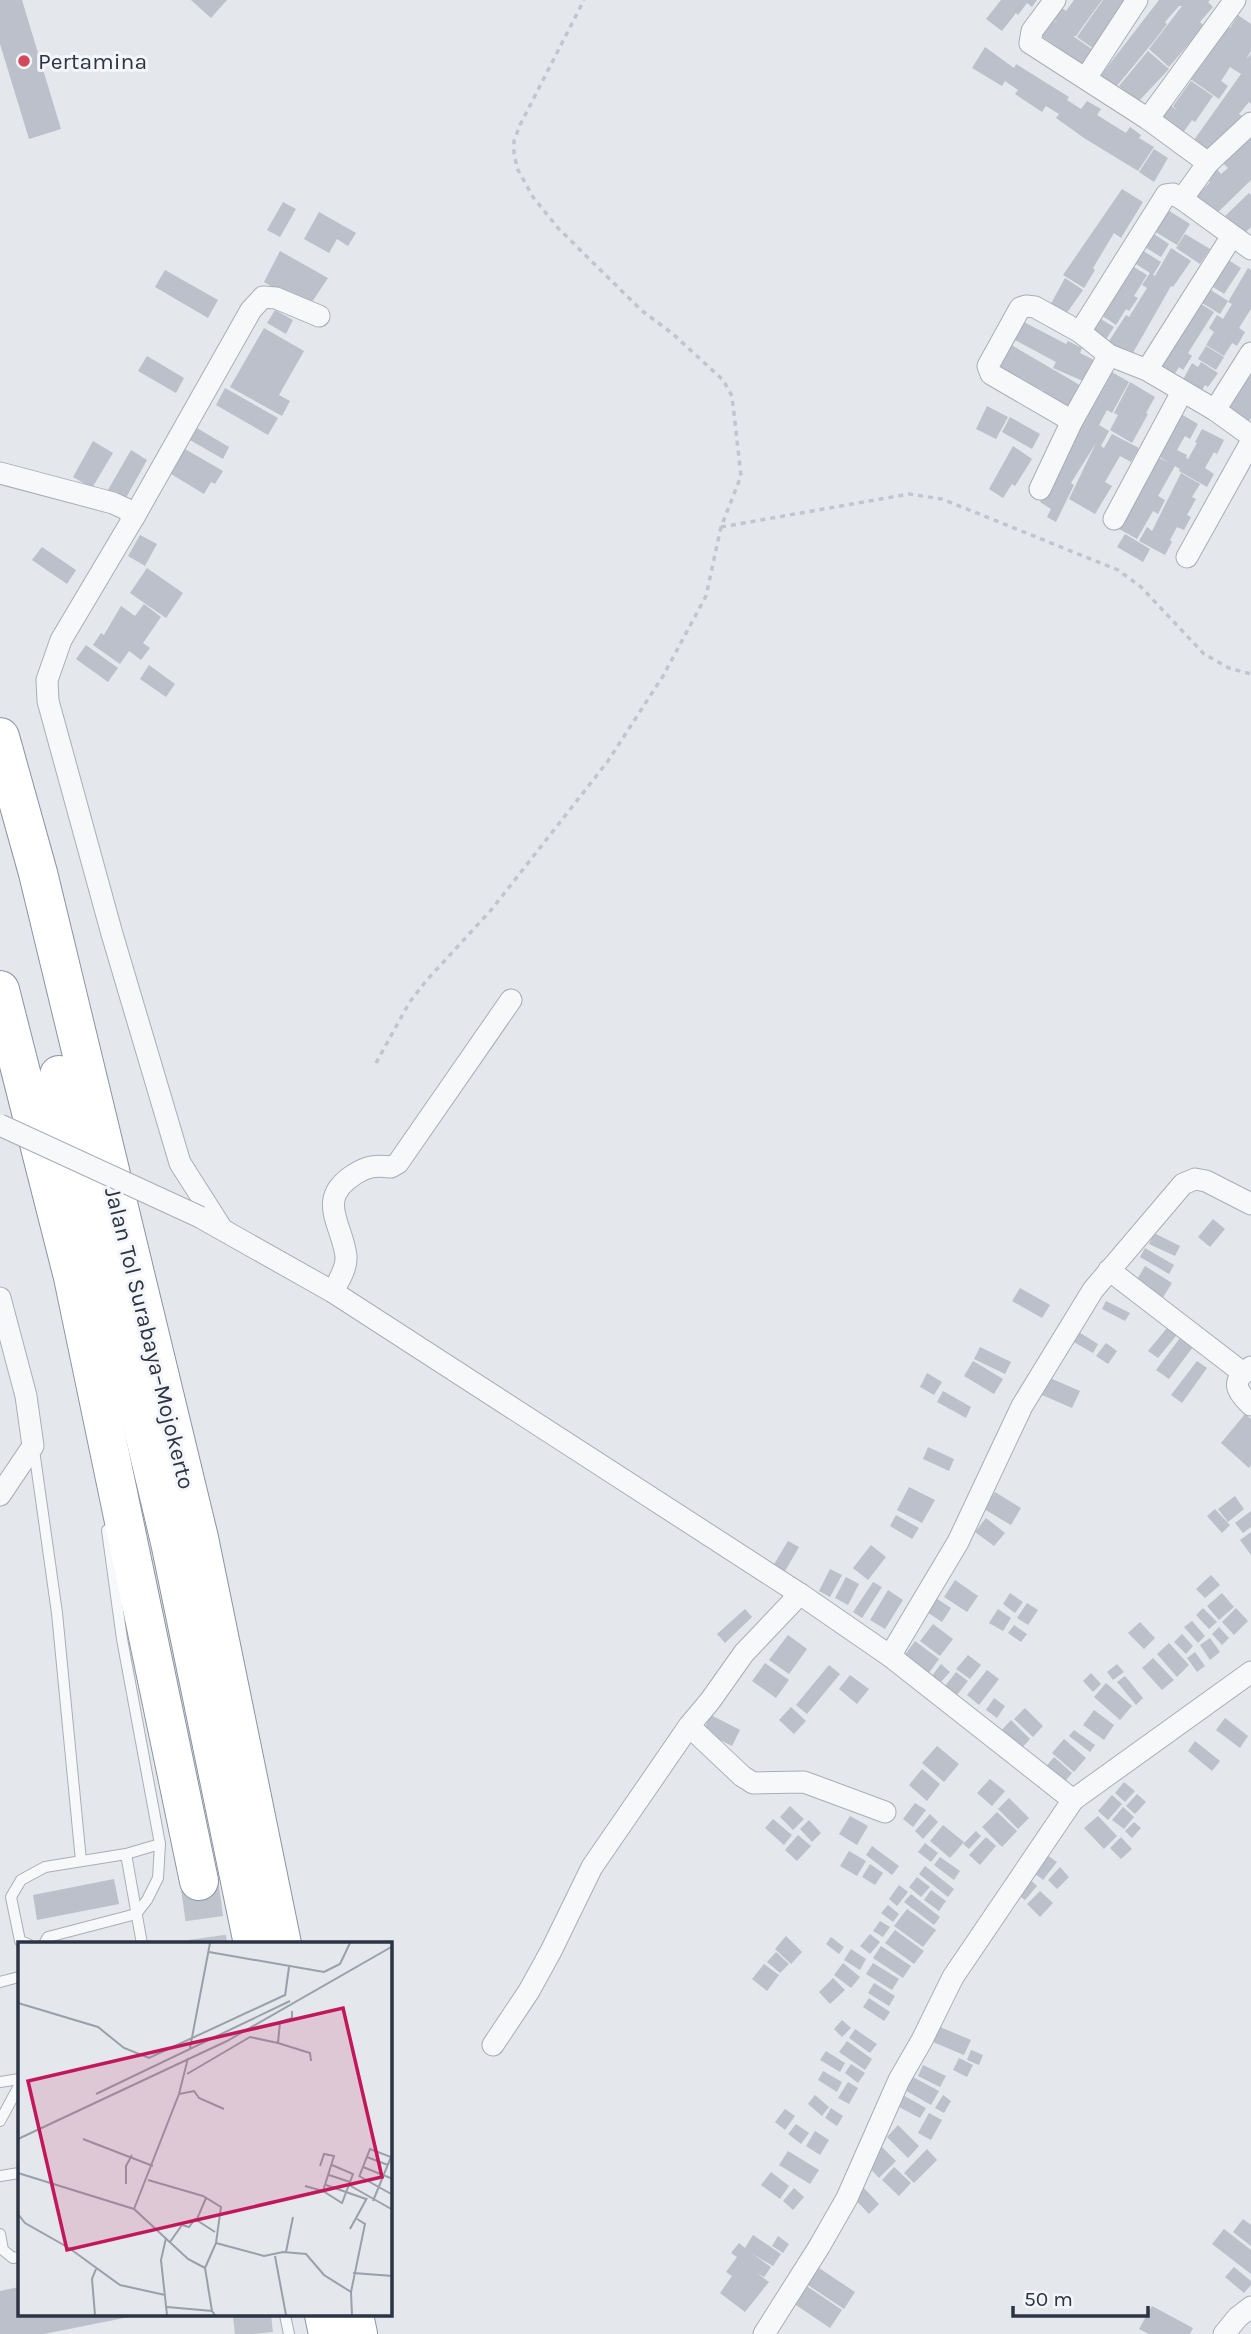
<svg xmlns="http://www.w3.org/2000/svg" width="1251" height="2334" viewBox="0 0 1251 2334" font-family="Karla,sans-serif">
<style>
.building{fill:#bbc0ca}
.lines{fill:none;stroke-linecap:round;stroke-linejoin:round}
.highway-tunnel{stroke:#bfc3cb;stroke-width:38;stroke-dasharray:38 19;stroke-linecap:butt}
.lane-casing{stroke:#a9aeb7;stroke-width:12}
.street-casing{stroke:#a9aeb7;stroke-width:23}
.highway-casing{stroke:#8b94a3;stroke-width:40}
.path{stroke:#c2c5cb;stroke-width:3.5;stroke-dasharray:5 5;stroke-linecap:butt}
.lane{stroke:#f7f8fa;stroke-width:10}
.street{stroke:#f7f8fa;stroke-width:21}
.highway{stroke:#fff;stroke-width:38}
.street-bridge-casing{stroke:#a9aeb7;stroke-width:23;stroke-linecap:butt}
.street-bridge{stroke:#f7f8fa;stroke-width:21}
.poi-dot{fill:#d1495b;stroke:#f4f6f9;stroke-width:2.5}
.labels{text-anchor:middle;stroke-width:6;stroke-linejoin:round;paint-order:stroke}
.poi-label{font-size:23px;fill:#2b3445;stroke:#f4f6f9;text-anchor:start}
.street-label{font-size:23px;fill:#2b3445;stroke:#f4f6f9}
.inset-road{fill:none;stroke:#9a9fa9;stroke-width:2}
.view{fill:#c2185b;fill-opacity:0.15;stroke:#c2185b;stroke-width:3.5}
.inset-edge{fill:none;stroke:#2b3445;stroke-width:3.5}
</style>
<rect width="100%" height="100%" fill="#e4e7ec"/>
<!-- building -->
<g class="building">
<polygon points="0,0 22,0 61,129 29,139 0,44"/>
<polygon points="191,0 227,0 211,18"/>
<polygon points="1001,0 1037,0 1032,7 1027,3 1018,15 1016,13 1002,31 986,19"/>
<polygon points="1074,0 1102,0 1076,36 1073,36 1093,50 1083,65 1040,35 1050,19 1058,23 1051,18 1059,6 1066,11"/>
<polygon points="1103,0 1124,0 1094,49 1077,37"/>
<polygon points="1159,0 1210,0 1208,2 1213,7 1200,22 1204,26 1169,67 1149,49 1182,6 1179,6 1165,22 1167,24 1154,41 1116,87 1101,75"/>
<polygon points="1238,15 1251,24 1251,51 1246,59 1251,54 1251,104 1249,102 1239,114 1242,116 1210,154 1194,140 1241,74 1230,67 1221,81 1228,86 1219,99 1186,76 1191,68 1196,72 1201,66 1210,53 1205,49 1223,24 1230,28"/>
<polygon points="985,47 1014,68 1016,64 1069,97 1067,100 1081,109 1087,101 1101,109 1097,115 1126,133 1130,127 1141,135 1139,138 1154,147 1138,171 1084,138 1056,118 1059,114 1046,106 1042,112 1015,94 1018,90 1005,81 1002,86 972,68"/>
<polygon points="1148,51 1169,69 1138,102 1119,86"/>
<polygon points="1191,81 1213,96 1195,122 1192,120 1182,134 1160,119 1170,105 1178,111 1173,106"/>
<polygon points="1251,135 1251,180 1213,217 1193,200 1210,182 1203,174 1214,166 1221,174 1228,168 1222,162"/>
<polygon points="1154,149 1168,158 1154,182 1139,172"/>
<polygon points="1122,189 1143,202 1121,238 1114,233 1093,268 1095,270 1084,288 1063,275"/>
<polygon points="1249,193 1251,195 1251,227 1243,235 1225,216"/>
<polygon points="283,202 296,209 280,237 267,230"/>
<polygon points="1163,207 1190,224 1177,245 1149,228"/>
<polygon points="319,212 356,233 348,246 337,239 329,253 304,239"/>
<polygon points="1148,230 1169,244 1161,257 1140,244"/>
<polygon points="1185,234 1210,249 1200,264 1176,248"/>
<polygon points="1137,247 1161,262 1153,275 1155,276 1171,248 1191,261 1173,287 1171,286 1130,358 1107,344 1126,315 1129,317 1147,288 1142,285 1150,273 1130,260"/>
<polygon points="280,251 328,278 308,308 264,282"/>
<polygon points="1222,256 1241,268 1224,294 1207,283"/>
<polygon points="1129,264 1147,275 1134,296 1138,298 1129,311 1126,309 1116,325 1098,313"/>
<polygon points="1248,268 1251,270 1251,309 1239,328 1245,332 1237,346 1232,343 1224,356 1206,345 1214,332 1209,328 1217,315 1223,319 1232,304 1228,302"/>
<polygon points="165,270 218,300 208,318 155,287"/>
<polygon points="1065,278 1083,290 1061,321 1047,311"/>
<polygon points="1203,285 1228,301 1220,314 1194,298"/>
<polygon points="1196,301 1214,312 1188,353 1192,356 1183,370 1179,367 1170,381 1152,370"/>
<polygon points="275,310 293,320 286,334 267,323"/>
<polygon points="1096,316 1114,327 1105,341 1087,329"/>
<polygon points="1022,321 1066,344 1068,341 1082,348 1080,353 1094,360 1083,381 1053,368 1056,362 1013,339"/>
<polygon points="264,328 304,351 279,395 290,401 282,416 230,387"/>
<polygon points="1008,343 1083,387 1071,410 1042,394 1044,391 995,367"/>
<polygon points="1206,346 1224,357 1216,370 1198,359"/>
<polygon points="147,356 184,378 176,393 138,371"/>
<polygon points="1251,361 1251,418 1249,421 1222,404"/>
<polygon points="1201,362 1218,373 1208,387 1205,385 1197,398 1179,387 1192,363 1198,367"/>
<polygon points="1105,368 1129,382 1112,413 1107,410 1099,425 1109,431 1101,446 1104,448 1112,434 1139,448 1131,462 1120,456 1105,482 1112,486 1095,514 1069,499 1096,443 1071,483 1074,485 1056,522 1047,517 1051,509 1040,502"/>
<polygon points="1130,382 1155,397 1146,413 1148,414 1132,443 1110,430 1118,415 1114,413"/>
<polygon points="225,388 278,418 268,435 216,405"/>
<polygon points="987,406 1008,417 996,439 976,429"/>
<polygon points="1174,410 1198,424 1190,439 1185,436 1177,450 1187,455 1186,458 1188,459 1197,443 1195,442 1202,429 1224,440 1217,454 1214,452 1205,468 1214,474 1207,487 1179,471 1180,469 1175,466 1158,496 1165,500 1158,514 1153,511 1137,539 1112,525 1153,455 1168,462 1151,452"/>
<polygon points="1010,417 1040,434 1032,449 1002,432"/>
<polygon points="197,428 229,447 223,459 190,440"/>
<polygon points="93,441 113,453 92,488 73,477"/>
<polygon points="1013,446 1032,459 1015,486 1012,484 1003,498 989,489"/>
<polygon points="185,449 223,471 215,484 211,482 204,494 171,474"/>
<polygon points="131,450 147,460 122,505 105,495"/>
<polygon points="1181,473 1200,484 1192,497 1196,499 1187,515 1191,517 1184,530 1177,527 1170,540 1172,542 1165,555 1139,541 1147,527 1152,531"/>
<polygon points="1125,534 1150,549 1143,562 1117,547"/>
<polygon points="140,535 157,544 145,566 128,556"/>
<polygon points="42,547 76,570 67,584 32,560"/>
<polygon points="147,568 183,593 166,618 130,593"/>
<polygon points="144,604 161,617 143,643 150,648 141,660 129,651 120,664 93,645 101,633 104,635 121,606 135,616"/>
<polygon points="86,645 118,668 108,682 76,659"/>
<polygon points="149,665 175,684 166,697 140,679"/>
<polygon points="1213,1219 1225,1229 1210,1247 1198,1237"/>
<polygon points="1154,1233 1180,1246 1175,1256 1149,1244"/>
<polygon points="1145,1248 1174,1265 1169,1274 1140,1257"/>
<polygon points="1145,1266 1172,1283 1162,1299 1136,1281"/>
<polygon points="1020,1288 1050,1305 1042,1318 1012,1301"/>
<polygon points="1106,1301 1130,1313 1125,1321 1102,1309"/>
<polygon points="1171,1323 1180,1331 1158,1358 1148,1351"/>
<polygon points="1077,1331 1098,1344 1093,1353 1072,1341"/>
<polygon points="1183,1334 1196,1343 1169,1379 1156,1370"/>
<polygon points="1106,1343 1117,1351 1108,1364 1096,1356"/>
<polygon points="980,1347 1011,1362 1005,1374 974,1359"/>
<polygon points="973,1361 1003,1379 994,1394 964,1376"/>
<polygon points="1197,1361 1207,1368 1182,1403 1171,1395"/>
<polygon points="927,1373 942,1382 934,1395 920,1387"/>
<polygon points="1043,1375 1080,1391 1072,1408 1035,1392"/>
<polygon points="943,1391 971,1407 966,1418 937,1402"/>
<polygon points="1245,1414 1251,1419 1251,1465 1249,1468 1221,1443"/>
<polygon points="928,1447 954,1459 949,1471 923,1459"/>
<polygon points="909,1487 935,1500 922,1523 897,1510"/>
<polygon points="995,1492 1021,1508 1011,1525 984,1509"/>
<polygon points="1235,1496 1244,1509 1228,1522 1218,1509"/>
<polygon points="1215,1509 1230,1525 1222,1533 1207,1516"/>
<polygon points="1251,1511 1251,1527 1243,1533 1235,1523"/>
<polygon points="896,1515 919,1528 912,1539 890,1526"/>
<polygon points="986,1518 1005,1533 994,1546 975,1532"/>
<polygon points="1251,1532 1251,1555 1240,1540"/>
<polygon points="788,1541 799,1547 784,1573 773,1566"/>
<polygon points="871,1545 886,1557 868,1580 853,1568"/>
<polygon points="830,1569 842,1575 830,1597 819,1591"/>
<polygon points="1211,1575 1220,1585 1205,1598 1196,1589"/>
<polygon points="846,1577 859,1584 848,1605 835,1598"/>
<polygon points="955,1580 978,1596 967,1612 944,1597"/>
<polygon points="873,1582 882,1587 862,1618 853,1612"/>
<polygon points="888,1590 903,1600 885,1629 870,1620"/>
<polygon points="1010,1593 1023,1602 1015,1613 1003,1604"/>
<polygon points="1222,1593 1234,1607 1219,1620 1207,1606"/>
<polygon points="933,1596 951,1608 942,1622 924,1610"/>
<polygon points="1027,1603 1038,1610 1028,1625 1017,1618"/>
<polygon points="1203,1608 1217,1622 1209,1629 1196,1615"/>
<polygon points="1236,1608 1248,1621 1234,1635 1222,1622"/>
<polygon points="745,1609 752,1617 725,1643 717,1634"/>
<polygon points="998,1609 1011,1618 1003,1631 989,1623"/>
<polygon points="1192,1621 1205,1636 1198,1643 1184,1627"/>
<polygon points="1140,1622 1155,1638 1144,1649 1128,1633"/>
<polygon points="933,1624 953,1639 940,1656 920,1641"/>
<polygon points="1014,1625 1027,1634 1021,1642 1008,1633"/>
<polygon points="1219,1627 1229,1638 1222,1645 1212,1634"/>
<polygon points="1182,1634 1193,1646 1186,1654 1174,1642"/>
<polygon points="788,1635 807,1649 789,1674 769,1660"/>
<polygon points="1210,1638 1220,1652 1210,1660 1200,1645"/>
<polygon points="915,1641 939,1659 926,1677 902,1659"/>
<polygon points="1169,1643 1189,1665 1177,1677 1157,1654"/>
<polygon points="1195,1652 1205,1666 1197,1672 1187,1658"/>
<polygon points="968,1655 981,1665 970,1679 956,1669"/>
<polygon points="1153,1658 1174,1680 1162,1690 1142,1668"/>
<polygon points="765,1663 789,1680 776,1698 752,1681"/>
<polygon points="941,1664 950,1672 939,1684 931,1677"/>
<polygon points="1117,1664 1124,1672 1113,1680 1107,1672"/>
<polygon points="829,1665 840,1674 807,1714 796,1705"/>
<polygon points="987,1670 999,1679 979,1705 967,1695"/>
<polygon points="956,1672 968,1681 957,1695 945,1686"/>
<polygon points="1091,1673 1101,1684 1093,1692 1083,1681"/>
<polygon points="850,1675 869,1689 857,1704 839,1689"/>
<polygon points="1125,1676 1143,1698 1136,1705 1117,1682"/>
<polygon points="1106,1683 1132,1706 1120,1720 1094,1697"/>
<polygon points="994,1698 1005,1706 997,1718 986,1710"/>
<polygon points="791,1707 806,1721 794,1734 779,1720"/>
<polygon points="1025,1708 1043,1726 1033,1737 1014,1719"/>
<polygon points="1094,1710 1114,1725 1104,1740 1083,1725"/>
<polygon points="711,1715 740,1730 732,1746 703,1731"/>
<polygon points="1225,1718 1248,1736 1240,1748 1216,1730"/>
<polygon points="1011,1720 1030,1739 1019,1751 1000,1732"/>
<polygon points="1074,1730 1095,1745 1090,1752 1069,1736"/>
<polygon points="1064,1739 1086,1758 1074,1772 1052,1753"/>
<polygon points="1195,1741 1220,1761 1212,1771 1188,1751"/>
<polygon points="937,1746 959,1764 944,1782 922,1763"/>
<polygon points="1054,1757 1072,1773 1062,1785 1044,1769"/>
<polygon points="922,1769 940,1784 927,1801 909,1785"/>
<polygon points="990,1779 1005,1791 992,1806 977,1793"/>
<polygon points="1124,1782 1135,1791 1125,1802 1115,1793"/>
<polygon points="1137,1794 1146,1802 1135,1814 1126,1806"/>
<polygon points="1112,1795 1122,1804 1108,1820 1098,1811"/>
<polygon points="1009,1798 1029,1818 1018,1829 998,1809"/>
<polygon points="915,1803 926,1810 913,1827 903,1819"/>
<polygon points="790,1806 804,1819 793,1830 780,1817"/>
<polygon points="1123,1807 1134,1817 1124,1829 1112,1820"/>
<polygon points="997,1812 1017,1831 1002,1847 982,1827"/>
<polygon points="930,1814 938,1822 923,1839 915,1831"/>
<polygon points="850,1816 868,1826 857,1845 839,1834"/>
<polygon points="1098,1816 1117,1836 1104,1849 1084,1828"/>
<polygon points="773,1819 792,1835 784,1845 765,1828"/>
<polygon points="809,1820 821,1833 812,1842 800,1829"/>
<polygon points="1134,1822 1141,1828 1132,1838 1125,1831"/>
<polygon points="943,1825 964,1842 950,1858 930,1841"/>
<polygon points="976,1831 981,1836 969,1849 963,1844"/>
<polygon points="798,1835 811,1846 797,1861 785,1850"/>
<polygon points="986,1837 996,1846 980,1865 969,1855"/>
<polygon points="1121,1837 1132,1849 1121,1859 1110,1848"/>
<polygon points="925,1843 938,1853 931,1862 918,1852"/>
<polygon points="872,1846 899,1866 892,1875 866,1855"/>
<polygon points="849,1851 866,1861 857,1876 840,1866"/>
<polygon points="1047,1855 1057,1862 1043,1880 1033,1872"/>
<polygon points="940,1857 960,1871 954,1880 934,1865"/>
<polygon points="870,1864 883,1873 875,1885 862,1877"/>
<polygon points="925,1866 954,1889 948,1897 919,1874"/>
<polygon points="1060,1867 1069,1877 1057,1889 1048,1880"/>
<polygon points="1026,1876 1037,1886 1025,1900 1013,1891"/>
<polygon points="917,1877 930,1887 921,1897 909,1887"/>
<polygon points="114,1879 119,1904 37,1920 33,1895"/>
<polygon points="899,1885 908,1892 897,1906 889,1899"/>
<polygon points="931,1890 946,1901 939,1911 924,1900"/>
<polygon points="1040,1891 1053,1903 1040,1917 1027,1904"/>
<polygon points="911,1894 940,1917 934,1925 904,1902"/>
<polygon points="888,1905 899,1914 893,1922 881,1913"/>
<polygon points="907,1909 936,1930 923,1947 894,1926"/>
<polygon points="880,1921 890,1927 883,1937 873,1931"/>
<polygon points="895,1930 924,1951 914,1964 885,1943"/>
<polygon points="870,1934 880,1942 870,1954 860,1946"/>
<polygon points="786,1936 802,1952 791,1964 775,1949"/>
<polygon points="831,1937 844,1947 839,1954 826,1944"/>
<polygon points="881,1946 911,1966 903,1978 873,1958"/>
<polygon points="851,1949 866,1959 860,1970 844,1960"/>
<polygon points="776,1952 789,1964 780,1973 767,1962"/>
<polygon points="843,1963 860,1977 851,1988 834,1975"/>
<polygon points="873,1963 899,1979 892,1990 866,1974"/>
<polygon points="764,1964 779,1975 767,1991 752,1979"/>
<polygon points="833,1978 845,1990 830,2004 819,1992"/>
<polygon points="874,1983 895,1996 889,2006 868,1993"/>
<polygon points="869,1998 890,2012 884,2021 863,2007"/>
<polygon points="842,2020 851,2028 842,2037 834,2029"/>
<polygon points="940,2027 971,2040 964,2055 933,2042"/>
<polygon points="855,2029 877,2044 870,2053 849,2038"/>
<polygon points="847,2041 872,2059 865,2070 839,2052"/>
<polygon points="971,2050 983,2055 979,2065 967,2060"/>
<polygon points="826,2051 845,2063 840,2072 820,2060"/>
<polygon points="959,2058 973,2065 967,2077 953,2070"/>
<polygon points="851,2064 865,2073 858,2083 845,2073"/>
<polygon points="923,2065 946,2076 940,2087 918,2076"/>
<polygon points="823,2071 842,2082 837,2092 818,2080"/>
<polygon points="913,2077 939,2091 931,2105 905,2090"/>
<polygon points="848,2082 858,2088 849,2104 838,2098"/>
<polygon points="901,2094 926,2108 920,2118 895,2105"/>
<polygon points="815,2095 829,2107 822,2116 808,2104"/>
<polygon points="943,2095 951,2101 944,2113 935,2108"/>
<polygon points="831,2108 843,2116 837,2126 825,2118"/>
<polygon points="785,2109 795,2116 785,2130 775,2122"/>
<polygon points="929,2113 942,2120 931,2140 918,2133"/>
<polygon points="796,2124 809,2133 801,2144 788,2134"/>
<polygon points="898,2125 919,2146 908,2158 887,2137"/>
<polygon points="815,2131 829,2140 820,2155 806,2146"/>
<polygon points="881,2146 896,2161 879,2178 864,2162"/>
<polygon points="927,2149 937,2160 914,2183 904,2173"/>
<polygon points="788,2151 819,2170 810,2184 779,2165"/>
<polygon points="894,2167 911,2183 899,2196 882,2180"/>
<polygon points="771,2172 789,2186 780,2199 761,2185"/>
<polygon points="860,2184 879,2204 869,2214 850,2194"/>
<polygon points="794,2188 804,2197 793,2210 783,2201"/>
<polygon points="1243,2219 1251,2225 1251,2246 1233,2232"/>
<polygon points="1224,2229 1251,2250 1251,2274 1212,2244"/>
<polygon points="753,2235 781,2254 773,2266 751,2253 771,2267 764,2277 757,2273 769,2282 745,2312 720,2293 732,2276 726,2272 737,2257 731,2253 739,2243 745,2248"/>
<polygon points="778,2236 789,2244 783,2253 772,2246"/>
<polygon points="813,2264 855,2292 844,2309 802,2281"/>
<polygon points="1234,2267 1251,2281 1251,2285 1244,2293 1225,2277"/>
<polygon points="802,2283 842,2310 830,2328 790,2301"/>
<polygon points="19,2287 19,2315 134,2316 44,2334 0,2334 0,2291"/>
<polygon points="1152,2306 1193,2328 1190,2334 1149,2334 1139,2329"/>
</g>
<g class="lines">
<!-- highway-tunnel -->
<g class="highway-tunnel">
<polyline points="199,1881 208,1944"/>
<polyline points="252,2315 254,2334"/>
</g>
<defs>
<g id="lane">
<polyline points="34,1450 57,1613 81,1861"/>
<polyline points="126,1854 142,1944"/>
<polyline points="28,1944 20,1941 11,1897 21,1880 45,1867 126,1854 160,1844"/>
<polyline points="44,1944 48,1937 136,1914 147,1900 158,1878 160,1844 122,1639 107,1530"/>
<polyline points="0,1982 19,1977"/>
<polyline points="0,2082 19,2079"/>
<polyline points="0,2121 19,2086"/>
<polyline points="0,2176 19,2173"/>
<polyline points="0,2234 3,2250 13,2258 19,2257"/>
<polyline points="285,2315 289,2334"/>
</g>
<g id="street">
<polyline points="1055,0 1032,31 1030,43 1148,119 1208,163"/>
<polyline points="1086,78 1137,0"/>
<polyline points="1148,119 1235,0"/>
<polyline points="1182,199 1208,163 1251,123"/>
<polyline points="1080,332 1166,195 1173,194 1182,199 1251,249"/>
<polyline points="1147,370 1232,236"/>
<polyline points="1215,410 1251,353"/>
<polyline points="1072,421 991,374 988,366 1020,308 1026,306 1035,307 1080,332 1109,355 1147,370 1215,410 1251,436"/>
<polyline points="0,473 113,503 126,509 134,517 61,640 47,680 48,701 112,934 180,1163 220,1226"/>
<polyline points="1040,489 1072,421 1109,355"/>
<polyline points="134,517 251,310 263,297 276,298 319,316"/>
<polyline points="1114,519 1182,392"/>
<polyline points="1187,557 1251,442"/>
<polyline points="200,1217 333,1292 800,1594 890,1656 1073,1800"/>
<polyline points="1109,1270 1243,1373"/>
<path d="M333,1292c5,-11 14,-23 13,-36 -4,-33 -31,-57 9,-82 12,-8 22,-9 36,-7l7,-4 113,-163"/>
<polyline points="0,1298 26,1396 33,1446 0,1495"/>
<path d="M1251,1367c-20,14 -16,23 0,38"/>
<polyline points="890,1656 958,1542 1022,1406 1093,1290 1183,1184 1195,1179 1206,1181 1251,1204"/>
<polyline points="689,1726 742,1776 753,1783 804,1782 885,1812"/>
<polyline points="493,2045 529,1991 551,1951 592,1867 689,1726 710,1701 744,1653 800,1594"/>
<polyline points="764,2334 819,2247 847,2198 899,2080 922,2040 953,1977 1073,1800 1251,1672"/>
<polyline points="1224,2334 1238,2317 1251,2307"/>
</g>
<g id="highway">
<polyline points="0,737 38,873 199,1538 282,1944"/>
<polyline points="0,990 73,1277 199,1881"/>
<polyline points="59,1075 170,1542 253,1944"/>
<polyline points="324,2315 328,2334"/>
<polyline points="354,2315 358,2334"/>
</g>
</defs>
<!-- lane casing -->
<use href="#lane" class="lane-casing"/>
<!-- street casing -->
<use href="#street" class="street-casing"/>
<!-- highway casing -->
<use href="#highway" class="highway-casing"/>
<!-- path -->
<g class="path">
<polyline points="721,527 909,494 942,499 1118,570 1141,587 1204,654 1229,668 1251,674"/>
<polyline points="376,1063 409,1003 426,981 492,909 608,761 663,676 706,596 721,527 741,476 732,396 723,380 673,334 641,310 558,228 533,197 518,170 514,155 514,141 520,125 584,0"/>
</g>
<!-- lane -->
<use href="#lane" class="lane"/>
<!-- street -->
<use href="#street" class="street"/>
<!-- highway -->
<use href="#highway" class="highway"/>
<defs>
<polyline id="street-bridge" points="0,1125 200,1217"/>
</defs>
<!-- street-bridge casing -->
<use href="#street-bridge" class="street-bridge-casing"/>
<!-- street-bridge -->
<use href="#street-bridge" class="street-bridge"/>
</g>
<!-- markers -->
<circle class="poi-dot" cx="24" cy="61" r="7"/>
<g class="labels">
<!-- poi labels -->
<g class="poi-label">
<text x="38" y="69">Pertamina</text>
</g>
<!-- street labels -->
<g class="street-label">
<text transform="translate(150 1338) rotate(76)" y="8">Jalan Tol Surabaya–Mojokerto</text>
</g>
</g>
<!-- overview -->
<g transform="translate(18 1942)">
<rect width="374" height="374" fill="#e4e7ec"/>
<path class="inset-road" d="M191,10l115,20 16,-8 10,-21M267,54l4,-29M0,61l80,24 26,21 25,10 136,-63M260,101l32,10 1,8M172,106l20,-105M169,132l63,-37 28,6 2,-21 12,-4v-7M78,152l194,-93M161,152l15,-3 5,7 25,11M0,197l209,-98 166,-95M65,197l70,27M349,215l21,8M345,225l30,12M0,231l116,36 54,50 17,9M311,233l21,7M341,234l34,19M341,235l11,-28 21,8 -18,44M130,238l55,16 18,11 -5,36 -11,25 7,43M108,242v-18l6,-11M308,243l40,14M331,243l44,25M287,244l18,5 11,-35 -10,-2 -4,12M305,249l19,12 11,-29 -21,-9M116,267l45,-115 9,-36M0,272l7,9 44,25 51,37 45,10M179,277l9,-21M332,287l17,-31M148,296l-5,22 6,55M152,300l12,-17 7,2 6,-8 20,13M198,301l48,13 19,-4 23,2 18,21 27,17M268,310l7,-35M257,314l11,59M335,331l40,3M149,365l45,4 3,4M77,373l-3,-36 4,-10M334,373l-1,-23 14,-68 -8,-5"/>
<path class="view" d="M325,66l39,169 -315,73 -39,-169z"/>
<rect width="374" height="374" class="inset-edge"/>
</g>
<!-- scale -->
<path d="M1013 2306v10h135v-10" fill="none" stroke="#2b3445" stroke-width="3.5"/>
<text x="1024" y="2306" font-size="21" fill="#2b3445" stroke="#f4f6f9" stroke-width="5" paint-order="stroke">50 m</text>
</svg>
